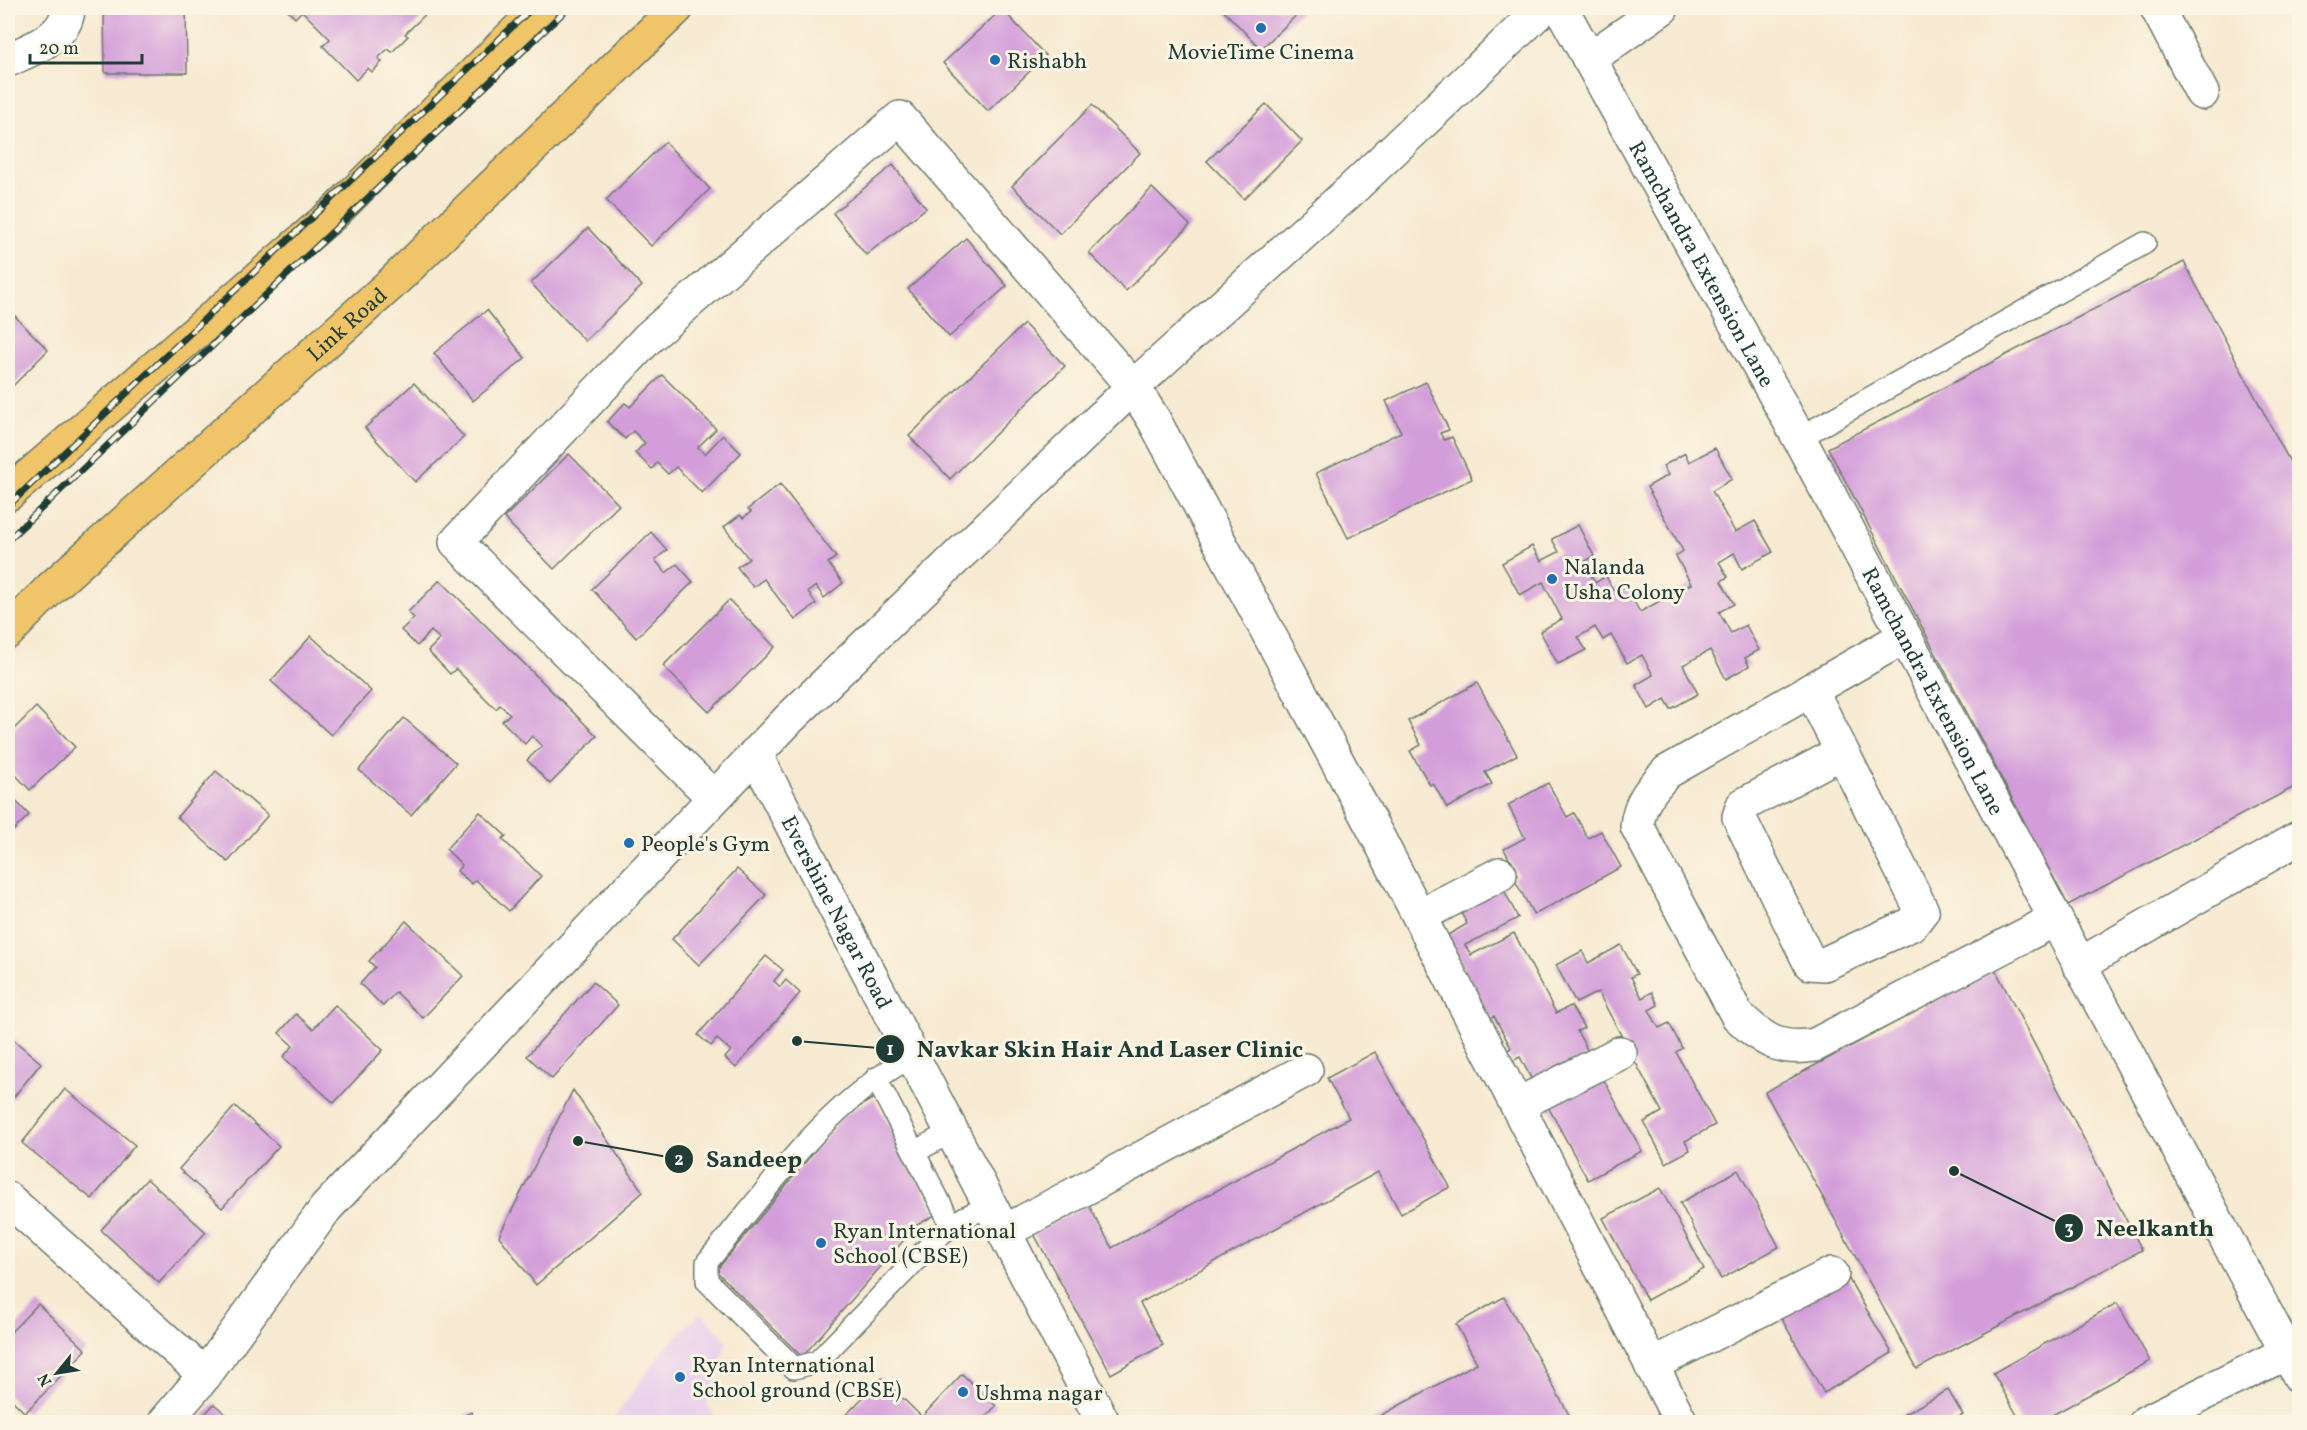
<svg xmlns="http://www.w3.org/2000/svg" width="2307" height="1430" viewBox="0 0 2307 1430" font-family="Vollkorn,serif">
<style>
.built{fill:#ead1ec}
.building{fill:#d39dda}
.lines{fill:none;stroke-linecap:round;stroke-linejoin:round}
.lane-casing{stroke:#6b7a6b;stroke-width:24}
.street-casing{stroke:#6b7a6b;stroke-width:36}
.primary-casing{stroke:#6b7a6b;stroke-width:36}
.lane{stroke:#fff;stroke-width:21}
.street{stroke:#fff;stroke-width:33}
.primary{stroke:#f0c469;stroke-width:33}
.rail-casing{stroke:#1f3d34;stroke-width:7}
.rail{stroke:#fcf5e5;stroke-width:4.5;stroke-dasharray:14;stroke-linecap:butt}
.poi-dot{fill:#1f6fb2;stroke:#fcf5e5;stroke-width:2}
.labels{text-anchor:middle;stroke-width:6;stroke-linejoin:round;paint-order:stroke}
.poi-label{font-size:22px;fill:#1f3d34;stroke:#fcf5e5;text-anchor:start}
.street-label{font-size:22px;fill:#1f3d34;stroke:#fcf5e5}
.leader{fill:none;stroke:#1f3d34;stroke-width:2}
.callout-dot{fill:#1f3d34;stroke:#fcf5e5;stroke-width:2}
.mark-label{font-size:18px;text-anchor:middle;font-weight:bold;fill:#fff}
.callout-label{font-size:24px;text-anchor:middle;font-weight:bold;fill:#1f3d34;stroke:#fcf5e5;stroke-width:6;stroke-linejoin:round;paint-order:stroke}
</style>
<rect width="100%" height="100%" fill="#fcf5e5"/>
<filter id="ink" filterUnits="userSpaceOnUse"><feTurbulence type="fractalNoise" baseFrequency=".0167" numOctaves="2"/><feDisplacementMap in="SourceGraphic" scale="12" xChannelSelector="R" yChannelSelector="G"/><feConvolveMatrix kernelMatrix="1 2 1 2 8 2 1 2 1" color-interpolation-filters="sRGB"/></filter>
<filter id="wash" filterUnits="userSpaceOnUse"><feTurbulence type="fractalNoise" baseFrequency=".008" numOctaves="4" result="noise"/><feDisplacementMap in="SourceGraphic" scale="24" xChannelSelector="R" yChannelSelector="G"/><feGaussianBlur stdDeviation="1.35" result="paint"/><feColorMatrix in="noise" values="0 0 0 0 0 0 0 0 0 0 0 0 0 0 0 0 0 1.4 0 .05"/><feComposite in="paint" operator="in"/></filter>
<g filter="url(#wash)">
<rect width="100%" height="100%" fill="#f7ead2"/>
<!-- built -->
<polygon class="built" points="701,1313 727,1341 707,1405 718,1422 611,1422 664,1349"/>
<g id="blocks">
<!-- building -->
<g class="building">
<polygon points="104,8 186,8 187,73 105,73"/>
<polygon points="285,8 432,8 405,34 408,36 392,52 388,49 378,58 382,62 372,72 368,68 356,80 323,46 330,39 302,11 295,18"/>
<polygon points="1221,8 1304,8 1261,49"/>
<polygon points="1002,9 1046,56 988,111 943,63"/>
<polygon points="1266,104 1302,141 1244,199 1207,161"/>
<polygon points="1092,105 1140,153 1060,234 1012,186"/>
<polygon points="665,142 710,189 651,246 606,200"/>
<polygon points="893,165 926,208 866,255 833,213"/>
<polygon points="1152,188 1190,225 1126,291 1089,253"/>
<polygon points="588,228 642,286 585,341 531,283"/>
<polygon points="966,238 1007,286 949,337 908,289"/>
<polygon points="2184,262 2300,481 2300,784 2068,905 1828,448"/>
<polygon points="8,309 48,350 8,391 8,339 11,335 8,332"/>
<polygon points="487,310 525,358 473,401 434,353"/>
<polygon points="1024,324 1065,366 950,479 909,436"/>
<polygon points="662,375 716,429 698,447 705,454 723,435 741,453 702,493 676,467 668,474 657,463 652,469 635,453 645,443 633,431 625,439 607,422 625,403 630,407"/>
<polygon points="1426,382 1449,430 1440,433 1444,440 1452,437 1472,479 1348,538 1316,473 1401,432 1386,401"/>
<polygon points="414,383 464,437 415,482 365,428"/>
<polygon points="1715,448 1732,479 1712,491 1735,532 1755,521 1773,552 1742,569 1734,553 1719,562 1728,577 1721,581 1734,604 1719,612 1731,633 1746,625 1759,650 1745,658 1749,666 1726,679 1710,650 1683,665 1698,694 1671,709 1665,699 1649,709 1636,685 1653,675 1642,655 1627,663 1611,635 1603,640 1595,627 1578,637 1586,650 1558,664 1540,631 1562,619 1543,582 1520,595 1502,563 1532,546 1541,561 1559,552 1552,539 1578,525 1594,556 1584,562 1595,583 1606,576 1613,590 1624,584 1640,612 1691,584 1676,556 1683,551 1647,487 1668,475 1663,466 1685,453 1689,462"/>
<polygon points="569,454 619,505 554,569 504,518"/>
<polygon points="780,484 836,557 828,563 843,583 824,598 816,586 808,592 816,604 795,620 764,579 753,587 737,567 749,559 724,527 740,515 743,518 751,512 748,509"/>
<polygon points="651,532 667,550 655,560 666,573 677,564 693,582 636,638 592,589"/>
<polygon points="440,580 597,736 550,784 527,760 542,746 532,736 525,744 502,721 510,714 500,705 496,709 456,669 450,674 428,651 440,639 431,631 417,646 401,630 414,618 408,612"/>
<polygon points="729,600 775,647 709,712 663,666"/>
<polygon points="311,636 371,691 331,735 271,681"/>
<polygon points="1477,683 1517,755 1485,772 1492,784 1447,808 1433,783 1430,785 1410,751 1421,745 1408,721"/>
<polygon points="36,707 75,747 30,790 8,767 8,735"/>
<polygon points="404,718 456,763 411,815 359,770"/>
<polygon points="216,771 268,815 228,862 177,817"/>
<polygon points="1548,783 1567,817 1574,813 1588,838 1601,831 1621,867 1534,915 1513,877 1518,875 1504,849 1525,838 1508,805"/>
<polygon points="8,793 29,815 8,836"/>
<polygon points="480,812 506,836 502,839 541,876 509,911 476,880 472,884 457,871 462,865 446,849"/>
<polygon points="737,869 766,895 699,965 672,939"/>
<polygon points="1501,884 1518,918 1465,945 1471,955 1514,933 1556,1013 1571,1006 1584,1028 1577,1031 1590,1055 1534,1084 1520,1057 1512,1061 1506,1051 1511,1048 1494,1016 1489,1019 1446,936 1467,924 1458,907"/>
<polygon points="406,921 463,976 423,1018 396,992 383,1006 360,984 375,967 369,961"/>
<polygon points="1621,945 1637,974 1631,977 1642,998 1652,992 1658,1005 1649,1010 1659,1028 1669,1023 1682,1048 1676,1052 1715,1125 1685,1141 1690,1150 1666,1163 1644,1122 1662,1112 1598,992 1576,1003 1556,965 1582,951 1588,963"/>
<polygon points="766,956 783,970 774,981 780,987 786,980 800,993 736,1068 725,1058 731,1051 717,1039 711,1046 698,1035"/>
<polygon points="1995,969 2142,1250 1917,1369 1765,1092"/>
<polygon points="593,982 618,1005 552,1079 527,1056"/>
<polygon points="335,1005 383,1050 334,1103 283,1057 293,1046 279,1033 296,1014 313,1029"/>
<polygon points="8,1035 41,1063 8,1104"/>
<polygon points="1375,1052 1450,1187 1401,1214 1378,1172 1140,1303 1163,1345 1111,1374 1034,1234 1088,1204 1112,1248 1349,1118 1327,1078"/>
<polygon points="1600,1073 1642,1151 1588,1180 1546,1103"/>
<polygon points="65,1089 135,1145 92,1199 22,1143"/>
<polygon points="573,1090 643,1192 536,1285 499,1236"/>
<polygon points="874,1098 937,1214 917,1225 802,1357 716,1271 843,1116"/>
<polygon points="235,1106 279,1146 222,1208 179,1169"/>
<polygon points="1738,1170 1779,1247 1721,1279 1680,1203"/>
<polygon points="147,1179 206,1232 159,1283 101,1230"/>
<polygon points="1660,1188 1704,1269 1647,1300 1603,1218"/>
<polygon points="8,1273 15,1280 8,1288"/>
<polygon points="1847,1276 1892,1353 1824,1393 1780,1316"/>
<polygon points="1504,1297 1573,1422 1508,1422 1507,1420 1502,1422 1369,1422 1477,1363 1456,1324"/>
<polygon points="2117,1303 2150,1361 2040,1422 2021,1422 1993,1373"/>
<polygon points="38,1304 86,1350 25,1413 8,1396 8,1335"/>
<polygon points="962,1374 996,1406 980,1422 839,1422 882,1378 922,1417"/>
<polygon points="1948,1390 1963,1415 1950,1422 1890,1422"/>
<polygon points="214,1404 235,1422 198,1422"/>
<polygon points="471,1412 477,1422 453,1422"/>
</g>
</g>
</g>
<g filter="url(#ink)">
<use href="#blocks" fill-opacity="0" stroke="#6b7a6b" stroke-width="1.5"/>
<g class="lines">
<defs>
<g id="lane">
<polyline points="1799,438 2145,243"/>
<path d="M913,1056c-87,47 -144,132 -206,206v19l87,87 23,-6 125,-129 23,-16 25,-11"/>
<polyline points="876,1078 952,1226"/>
<polyline points="915,1152 952,1131"/>
</g>
<g id="street">
<path id="s1" d="M1561,8l238,430 501,939"/>
<polyline points="2157,8 2202,93"/>
<polyline points="1589,59 1662,8"/>
<path d="M8,60c21,-10 60,-23 60,-52"/>
<path d="M1904,637l-237,135c-16,17 -28,31 -30,54l100,189c26,25 41,36 78,30l239,-125"/>
<polyline points="1811,690 1922,911 1912,924 1824,964 1810,963 1739,817 1743,805 1842,752"/>
<path id="s2" d="M755,754l348,668"/>
<polyline points="714,798 456,542 648,338 900,118 1133,387 1154,420 1379,839 1681,1422"/>
<polyline points="1419,916 1500,874"/>
<polyline points="2079,965 2300,837"/>
<polyline points="1517,1105 1620,1053"/>
<polyline points="8,1199 205,1375"/>
<polyline points="1004,1232 1306,1070"/>
<polyline points="1651,1365 1832,1274"/>
<polyline points="165,1422 205,1375 326,1208 789,719 1133,387 1351,190 1543,8"/>
<polyline points="2146,1422 2286,1353"/>
</g>
<g id="primary">
<polyline points="8,494 334,213 540,8"/>
<path id="s3" d="M8,632l43,-44 341,-305 285,-275"/>
</g>
</defs>
<!-- lane casing -->
<use href="#lane" class="lane-casing"/>
<!-- street casing -->
<use href="#street" class="street-casing"/>
<!-- primary casing -->
<use href="#primary" class="primary-casing"/>
<!-- lane -->
<use href="#lane" class="lane"/>
<!-- street -->
<use href="#street" class="street"/>
<!-- primary -->
<use href="#primary" class="primary"/>
<defs>
<g id="rail">
<polyline points="8,506 532,8"/>
<polyline points="8,540 568,8"/>
</g>
</defs>
<!-- rail casing -->
<use href="#rail" class="rail-casing"/>
<!-- rail -->
<use href="#rail" class="rail"/>
</g>
</g>
<!-- markers -->
<g class="poi-dot">
<circle cx="1261" cy="28" r="6"/>
<circle cx="995" cy="60" r="6"/>
<circle cx="1552" cy="579" r="6"/>
<circle cx="629" cy="843" r="6"/>
<circle cx="821" cy="1243" r="6"/>
<circle cx="680" cy="1377" r="6"/>
<circle cx="963" cy="1392" r="6"/>
</g>
<g class="labels">
<!-- poi labels -->
<g class="poi-label">
<text x="1261" y="59" text-anchor="middle">MovieTime Cinema</text>
<text x="1007" y="68">Rishabh</text>
<text x="1564" y="574">Nalanda<tspan x="1564" dy="25">Usha Colony</tspan></text>
<text x="641" y="851">People's Gym</text>
<text x="833" y="1238">Ryan International<tspan x="833" dy="25">School (CBSE)</tspan></text>
<text x="692" y="1372">Ryan International<tspan x="692" dy="25">School ground (CBSE)</tspan></text>
<text x="975" y="1400">Ushma nagar</text>
</g>
<!-- street labels -->
<g class="street-label">
<text dy="8" stroke="none"><textPath href="#s1" startOffset="292">Ramchandra Extension Lane</textPath></text>
<text dy="8" stroke="none"><textPath href="#s3" startOffset="458">Link Road</textPath></text>
<text dy="8" stroke="none"><textPath href="#s1" startOffset="778">Ramchandra Extension Lane</textPath></text>
<text dy="8" stroke="none"><textPath href="#s2" startOffset="178">Evershine Nagar Road</textPath></text>
</g>
</g>
<!-- callouts -->
<path class="leader" d="M797 1041L890 1049M578 1141L679 1159M1954 1171L2069 1228"/>
<g class="callout-dot">
<circle cx="797" cy="1041" r="6"/>
<circle cx="578" cy="1141" r="6"/>
<circle cx="1954" cy="1171" r="6"/>
<circle cx="890" cy="1049" r="15"/>
<circle cx="679" cy="1159" r="15"/>
<circle cx="2069" cy="1228" r="15"/>
</g>
<g class="mark-label">
<text x="890" y="1055">1</text>
<text x="679" y="1165">2</text>
<text x="2069" y="1234">3</text>
</g>
<g class="callout-label">
<text x="1110" y="1057">Navkar Skin Hair And Laser Clinic</text>
<text x="754" y="1167">Sandeep</text>
<text x="2155" y="1236">Neelkanth</text>
</g>
<!-- margin -->
<rect width="2307" height="1430" fill="none" stroke="#fcf5e5" stroke-width="30"/>
<!-- north arrow -->
<g transform="translate(57 1373) rotate(240)" stroke="#fcf5e5" stroke-width="4.5" paint-order="stroke">
<path d="M0-4.5L10 22L0 15L-10 22Z" fill="#1f3d34"/>
<text y="-9" font-size="16" font-weight="bold" text-anchor="middle" fill="#1f3d34">N</text>
</g>
<!-- scale -->
<path d="M30 54v9h112v-9" fill="none" stroke="#1f3d34" stroke-width="3"/>
<text x="39" y="54" font-size="18" fill="#1f3d34" stroke="#fcf5e5" stroke-width="4.5" paint-order="stroke">20 m</text>
</svg>
